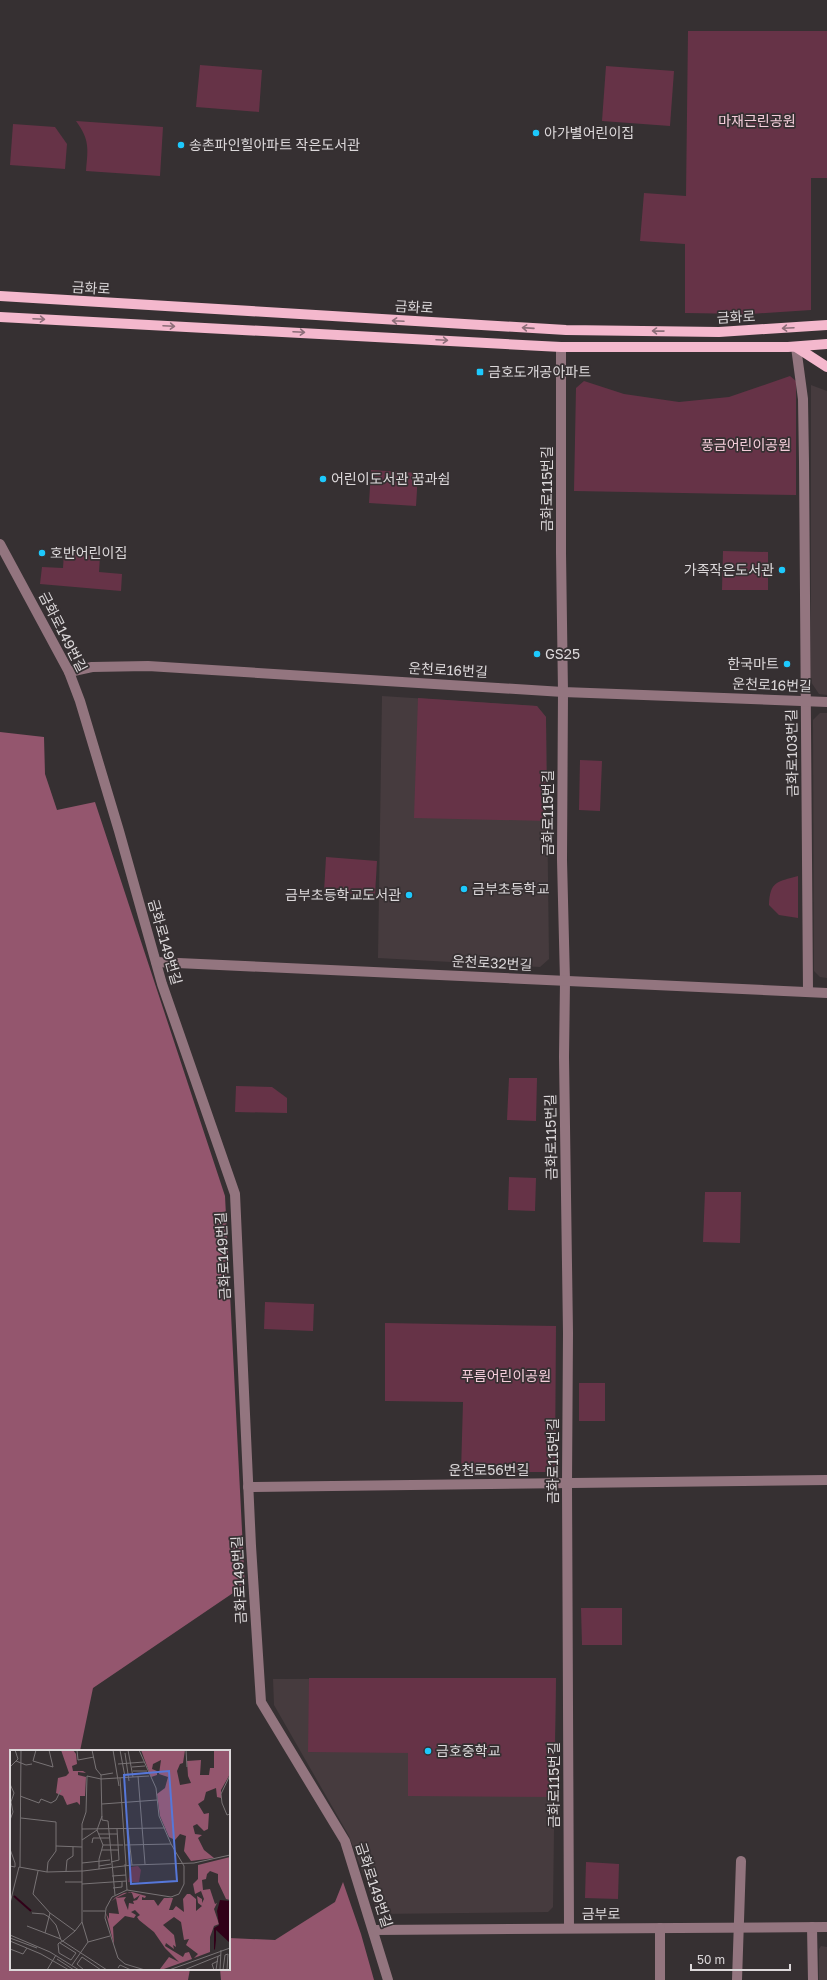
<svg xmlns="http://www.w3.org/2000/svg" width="827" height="1980" viewBox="0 0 827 1980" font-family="'Golos Text','Noto Sans KR',sans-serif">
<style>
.built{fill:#463b3e}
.green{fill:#663347}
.forest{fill:#94566e}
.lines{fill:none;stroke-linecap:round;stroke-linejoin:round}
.minor{stroke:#93757f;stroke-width:10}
.major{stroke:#f4b8cd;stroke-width:10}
.oneway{stroke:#8c6d78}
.poi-dot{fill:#1dc9fd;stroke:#363032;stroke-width:1.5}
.labels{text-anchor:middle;stroke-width:3.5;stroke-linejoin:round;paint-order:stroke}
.park-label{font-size:14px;fill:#f4cdda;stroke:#363032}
.poi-label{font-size:14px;fill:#dcd8da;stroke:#363032;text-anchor:start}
.street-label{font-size:14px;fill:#dcd8da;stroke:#363032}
.inset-river{fill:none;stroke:#310018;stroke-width:2}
.inset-road{fill:none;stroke:#787375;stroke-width:1}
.view{fill:#5677d9;fill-opacity:0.15;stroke:#5677d9;stroke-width:2}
.inset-edge{fill:none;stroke:#dcd8da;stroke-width:2}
</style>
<rect width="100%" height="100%" fill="#363032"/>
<!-- built -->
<g class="built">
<polygon points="811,385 827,391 827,695 819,694 811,682"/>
<polygon points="382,696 537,706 546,717 549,959 540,967 378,958"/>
<polygon points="820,713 827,713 827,978 820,977 814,971 813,720"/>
<polygon points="556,1678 553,1907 548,1912 378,1914 349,1836 274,1705 273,1679"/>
<polygon points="821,1946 827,1947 827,1980 819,1980 819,1949"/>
</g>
<!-- green -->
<g class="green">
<polygon points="688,31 827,31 827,178 811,178 811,310 750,314 685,313 685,244 640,241 644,193 686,196"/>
<polygon points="200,65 262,70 259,112 196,107"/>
<polygon points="606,66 674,71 670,126 602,121"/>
<path d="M76,121l87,6 -3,49 -74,-5c2,-22 4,-31 -10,-50z"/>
<polygon points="13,124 55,127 67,144 65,169 10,165"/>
<polygon points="790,376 796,381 796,495 574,491 576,388 584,381 624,394 679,402 729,397"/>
<polygon points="371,470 418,473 416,506 369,503"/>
<polygon points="723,551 768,552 768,590 722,590"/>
<polygon points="64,553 100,556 99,572 122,574 121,591 40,584 42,567 63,568"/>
<polygon points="418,698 537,706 546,717 547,821 414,818"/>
<polygon points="580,760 602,761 600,811 579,810"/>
<polygon points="326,857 377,861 375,895 324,892"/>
<path d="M798,876v42l-19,-3 -10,-10c1,-24 8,-23 29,-29z"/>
<polygon points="509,1078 537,1078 536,1121 507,1120"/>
<polygon points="236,1086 272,1087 287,1098 287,1113 235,1112"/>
<polygon points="509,1177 536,1178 535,1211 508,1210"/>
<polygon points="705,1192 741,1192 740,1243 703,1242"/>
<polygon points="265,1302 314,1304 313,1331 264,1329"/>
<polygon points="385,1323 556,1326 555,1465 547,1472 461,1472 463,1402 385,1401"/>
<rect x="579" y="1383" width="26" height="38"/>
<polygon points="581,1608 622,1608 622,1645 582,1645"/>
<polygon points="309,1678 556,1678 554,1797 408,1796 408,1753 308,1752"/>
<polygon points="586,1862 619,1864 618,1899 585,1898"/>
</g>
<!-- forest -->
<g class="forest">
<polygon points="0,732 44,737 45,774 57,810 95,802 225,1196 245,1589 233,1593 93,1688 80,1751 11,1751 11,1969 190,1969 188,1980 0,1980"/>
<polygon points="343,1882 361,1934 374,1980 221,1980 220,1969 229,1969 229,1938 275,1940 335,1902"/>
</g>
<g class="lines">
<!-- minor -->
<g class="minor">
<polyline points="561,347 561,553 563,692 562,860 565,981 564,1057 568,1333 567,1483 569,1927"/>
<polyline points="796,347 803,399 804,462 808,992"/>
<polyline points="0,544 69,672 80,701 119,831 162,984 235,1194 251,1546 261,1702 345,1841 388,1980"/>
<polyline points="69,672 92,667 148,666 563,692 827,702"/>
<polyline points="156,962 827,993"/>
<polyline points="248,1487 827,1480"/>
<polyline points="812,1927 813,1980"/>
<polyline points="374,1930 827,1927"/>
<polyline points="660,1980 660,1928"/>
<polyline points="737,1980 741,1861"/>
</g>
<!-- major -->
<g class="major">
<polyline points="0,296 566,330 719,332 827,325"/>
<polyline points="0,317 561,347 788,347 827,344"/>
<polyline points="796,347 827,367"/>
</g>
</g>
<!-- one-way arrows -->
<defs><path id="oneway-shaft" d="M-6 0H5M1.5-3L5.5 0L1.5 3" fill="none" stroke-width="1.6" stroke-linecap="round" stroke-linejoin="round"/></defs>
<g class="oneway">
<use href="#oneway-shaft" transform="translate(39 319) rotate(3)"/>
<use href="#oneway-shaft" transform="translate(398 321) rotate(-177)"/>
<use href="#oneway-shaft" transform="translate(169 326) rotate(3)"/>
<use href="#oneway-shaft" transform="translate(528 328) rotate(-176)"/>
<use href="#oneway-shaft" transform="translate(788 328) rotate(177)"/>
<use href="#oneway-shaft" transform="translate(658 331) rotate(-179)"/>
<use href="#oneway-shaft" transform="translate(299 332) rotate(3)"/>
<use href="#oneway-shaft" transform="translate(442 340) rotate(3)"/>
</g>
<!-- markers -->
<g class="poi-dot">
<circle cx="536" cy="133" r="4"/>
<circle cx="181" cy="145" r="4"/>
<rect x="476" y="368" width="8" height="8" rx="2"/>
<circle cx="323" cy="479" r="4"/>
<circle cx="42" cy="553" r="4"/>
<circle cx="782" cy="570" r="4"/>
<circle cx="537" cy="654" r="4"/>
<circle cx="787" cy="664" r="4"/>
<circle cx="464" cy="889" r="4"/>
<circle cx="409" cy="895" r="4"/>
<circle cx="428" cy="1751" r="4"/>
</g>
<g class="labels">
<!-- park labels -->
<g class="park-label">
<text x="757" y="126">마재근린공원</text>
<text x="746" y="450">풍금어린이공원</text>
<text x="506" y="1381">푸름어린이공원</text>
</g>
<!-- poi labels -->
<g class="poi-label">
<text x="544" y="138">아가별어린이집</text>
<text x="189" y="150">송촌파인힐아파트 작은도서관</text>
<text x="488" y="377">금호도개공아파트</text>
<text x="331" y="484">어린이도서관 꿈과쉼</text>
<text x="50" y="558">호반어린이집</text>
<text x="774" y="575" text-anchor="end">가족작은도서관</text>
<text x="545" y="659">GS25</text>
<text x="779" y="669" text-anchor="end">한국마트</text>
<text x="472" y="894">금부초등학교</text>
<text x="401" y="900" text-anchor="end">금부초등학교도서관</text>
<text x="436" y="1756">금호중학교</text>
</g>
<!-- street labels -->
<g class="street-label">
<text transform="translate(91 288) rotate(3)" y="5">금화로</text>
<text transform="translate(414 307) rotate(3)" y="5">금화로</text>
<text transform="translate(736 317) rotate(-3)" y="5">금화로</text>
<text transform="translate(547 489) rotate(-90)" y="5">금화로115번길</text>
<text transform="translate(63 632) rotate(63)" y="5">금화로149번길</text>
<text transform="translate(448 670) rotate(3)" y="5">운천로16번길</text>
<text transform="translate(772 685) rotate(2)" y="5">운천로16번길</text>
<text transform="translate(792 753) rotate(-91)" y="5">금화로103번길</text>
<text transform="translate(548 813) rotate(-90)" y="5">금화로115번길</text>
<text transform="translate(165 942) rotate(74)" y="5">금화로149번길</text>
<text transform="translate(492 963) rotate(3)" y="5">운천로32번길</text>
<text transform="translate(551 1137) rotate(-91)" y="5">금화로115번길</text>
<text transform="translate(223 1256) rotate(-93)" y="5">금화로149번길</text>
<text transform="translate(553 1461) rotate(-90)" y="5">금화로115번길</text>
<text x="489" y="1475">운천로56번길</text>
<text transform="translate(239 1580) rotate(-93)" y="5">금화로149번길</text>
<text transform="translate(554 1785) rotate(-90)" y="5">금화로115번길</text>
<text transform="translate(374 1885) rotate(72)" y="5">금화로149번길</text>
<text x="601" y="1919">금부로</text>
</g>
</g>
<!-- overview -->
<g transform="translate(10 1750)">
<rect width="220" height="220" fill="#363032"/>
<path d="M128,116l3,4 -2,12h-11l3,-15z" fill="#663347"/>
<path d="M51,0h12l3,4 1,10 -5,2 1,5h10l3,2 -8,-1v3l8,2 -1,19h-5v9l-3,-3 -10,3 -4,-9 -7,-3 2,-15 8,-2 3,-3zM131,0h44l-2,13 -3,1 -3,7 3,14 11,-2 -3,-7 -1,-15 14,-1 -1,15h9l1,-7h4v-18h16v24l-9,16v8l-4,-1 -1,-9 -10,4 -2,8 -6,4 6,10 5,-1 -1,16 -4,2 -7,-7 -4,2 2,8 7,1 -4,3 6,12 10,8 -23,3 -7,-10 2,-15 -6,-2 -5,6 -6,-3 -9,-21 -3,-22 8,-6 3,-11 -9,-3 2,-14 -8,4 -1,5 5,2v4l-6,2zM220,107v43l-4,-1 -8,-17v-8l-8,-3 -3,3 -1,5 -4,1 1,10 7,-1 5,15 2,-1 -3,6 5,15 -5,2 -4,11v15l-16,6 4,-4 -12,-9 3,-6 -5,1 -3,-18 -7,-5 -11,8 11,10 2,12 -3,-2 1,4 -8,-6 -1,3 18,11 2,-4 4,-1 3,7 -31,11 -1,-1 9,-12 10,5 -14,-14 -11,-16 -15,-12 -2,-3 3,-2 -5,-5 -4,2 5,3 -2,3 -9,-2 -12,11 1,18 -8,-32 3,6v-6l10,1 -3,-16 10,-1 -2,3 4,10 1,-7 5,1 -1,-3 4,-1 3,-5 -6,4 -2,-6 -3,-1 -13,6 -4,3 4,-4 8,-4 8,-1 14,4 -1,2 -3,-1v3h12l4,6 6,-8h9l-4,12h4l3,-4 8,6 -1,-13 4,-5h3l6,5v12l6,-5 -4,-3 -1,-7 5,3v4l2,-4 -3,-8 -6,3 -2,-10 5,-5v-14z" fill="#94566e"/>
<path d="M210,150l10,1v42l-14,-13v10l-1,9 -1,1v-22l5,-3 -2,-14z" fill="#310018"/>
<path class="inset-river" d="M4,146l17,15"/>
<path class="inset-road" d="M26,0l-3,11 20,6 -4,-17M67,0l1,10 16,-3M82,0l4,19 5,6 1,45 6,1 7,74M103,0l6,36M110,0l5,27M118,0l5,27M176,0l1,17M115,3l4,28M6,11l10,4 6,-1M108,14l26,-2M0,17l8,-8 -3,-9M122,17l13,-1M123,21h14M91,25l12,-2M220,25l-9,19 1,9 5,12 3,-1M128,26l7,88M110,28l6,87M0,34l4,9 -3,9 2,10 -3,8M10,46l19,7 2,-4 10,4 5,-3 5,-10M92,54l55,-4M11,68l35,4v24M72,79l83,-1M118,79l4,36M87,80l6,15 -4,14v10M89,84h18M72,90l15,-10 5,-14M82,93l1,-5h16M93,95h20M115,95l46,-1M0,99l5,14v4l-5,-1M92,100h17M101,112l8,-2 -2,-31M72,113l28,-3M115,114l2,26M89,116l12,-2M10,117l1,-117M28,121l-5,23 17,19 -1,4 7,8 5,15 46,30M56,121l1,-11 6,-4v-9M37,122l1,-10 8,-11v-5l26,1M102,126l14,-1M55,132h17M72,134l45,-3M103,138l9,-1v-5M117,140l44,7 8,-3 5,-10v-18l-13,-22 -12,-28 -3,-28 -17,-38M117,140l-15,7 -6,11 -1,10 13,40 7,6 20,6M0,153l9,-36 28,5 36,-1 49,-6 62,-2 36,-8M73,161h22M22,163l12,1 5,3 -4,16M40,163l25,18M17,176l34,13M0,185l40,17 29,18M0,188l27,10M0,191l31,13 28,16M78,192l22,-6M50,193l16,10 -5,7 -12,-7 -1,-9 1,-1 4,-2 12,-10 7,-9M0,199l13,5 4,-6M47,209l17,11M62,215l16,-23 -6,-20v-98l4,-12 1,-36 14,3 48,-3M108,218l2,-3 11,5M37,220l9,-15M74,220l-7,-6 5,-7 19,13M159,220l61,-22M174,220l37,-15M204,220l-2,-6 6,-3M206,220l2,-14M210,220l1,-20M213,220l2,-15 3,-1 -1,16"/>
<path class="view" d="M159,21l8,110 -46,3 -7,-109z"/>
<rect width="220" height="220" class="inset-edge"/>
</g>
<!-- scale -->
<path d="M691 1964v6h99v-6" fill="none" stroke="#dcd8da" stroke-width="2"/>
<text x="697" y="1964" font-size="12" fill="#dcd8da" stroke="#363032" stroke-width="3" paint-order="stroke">50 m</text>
</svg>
